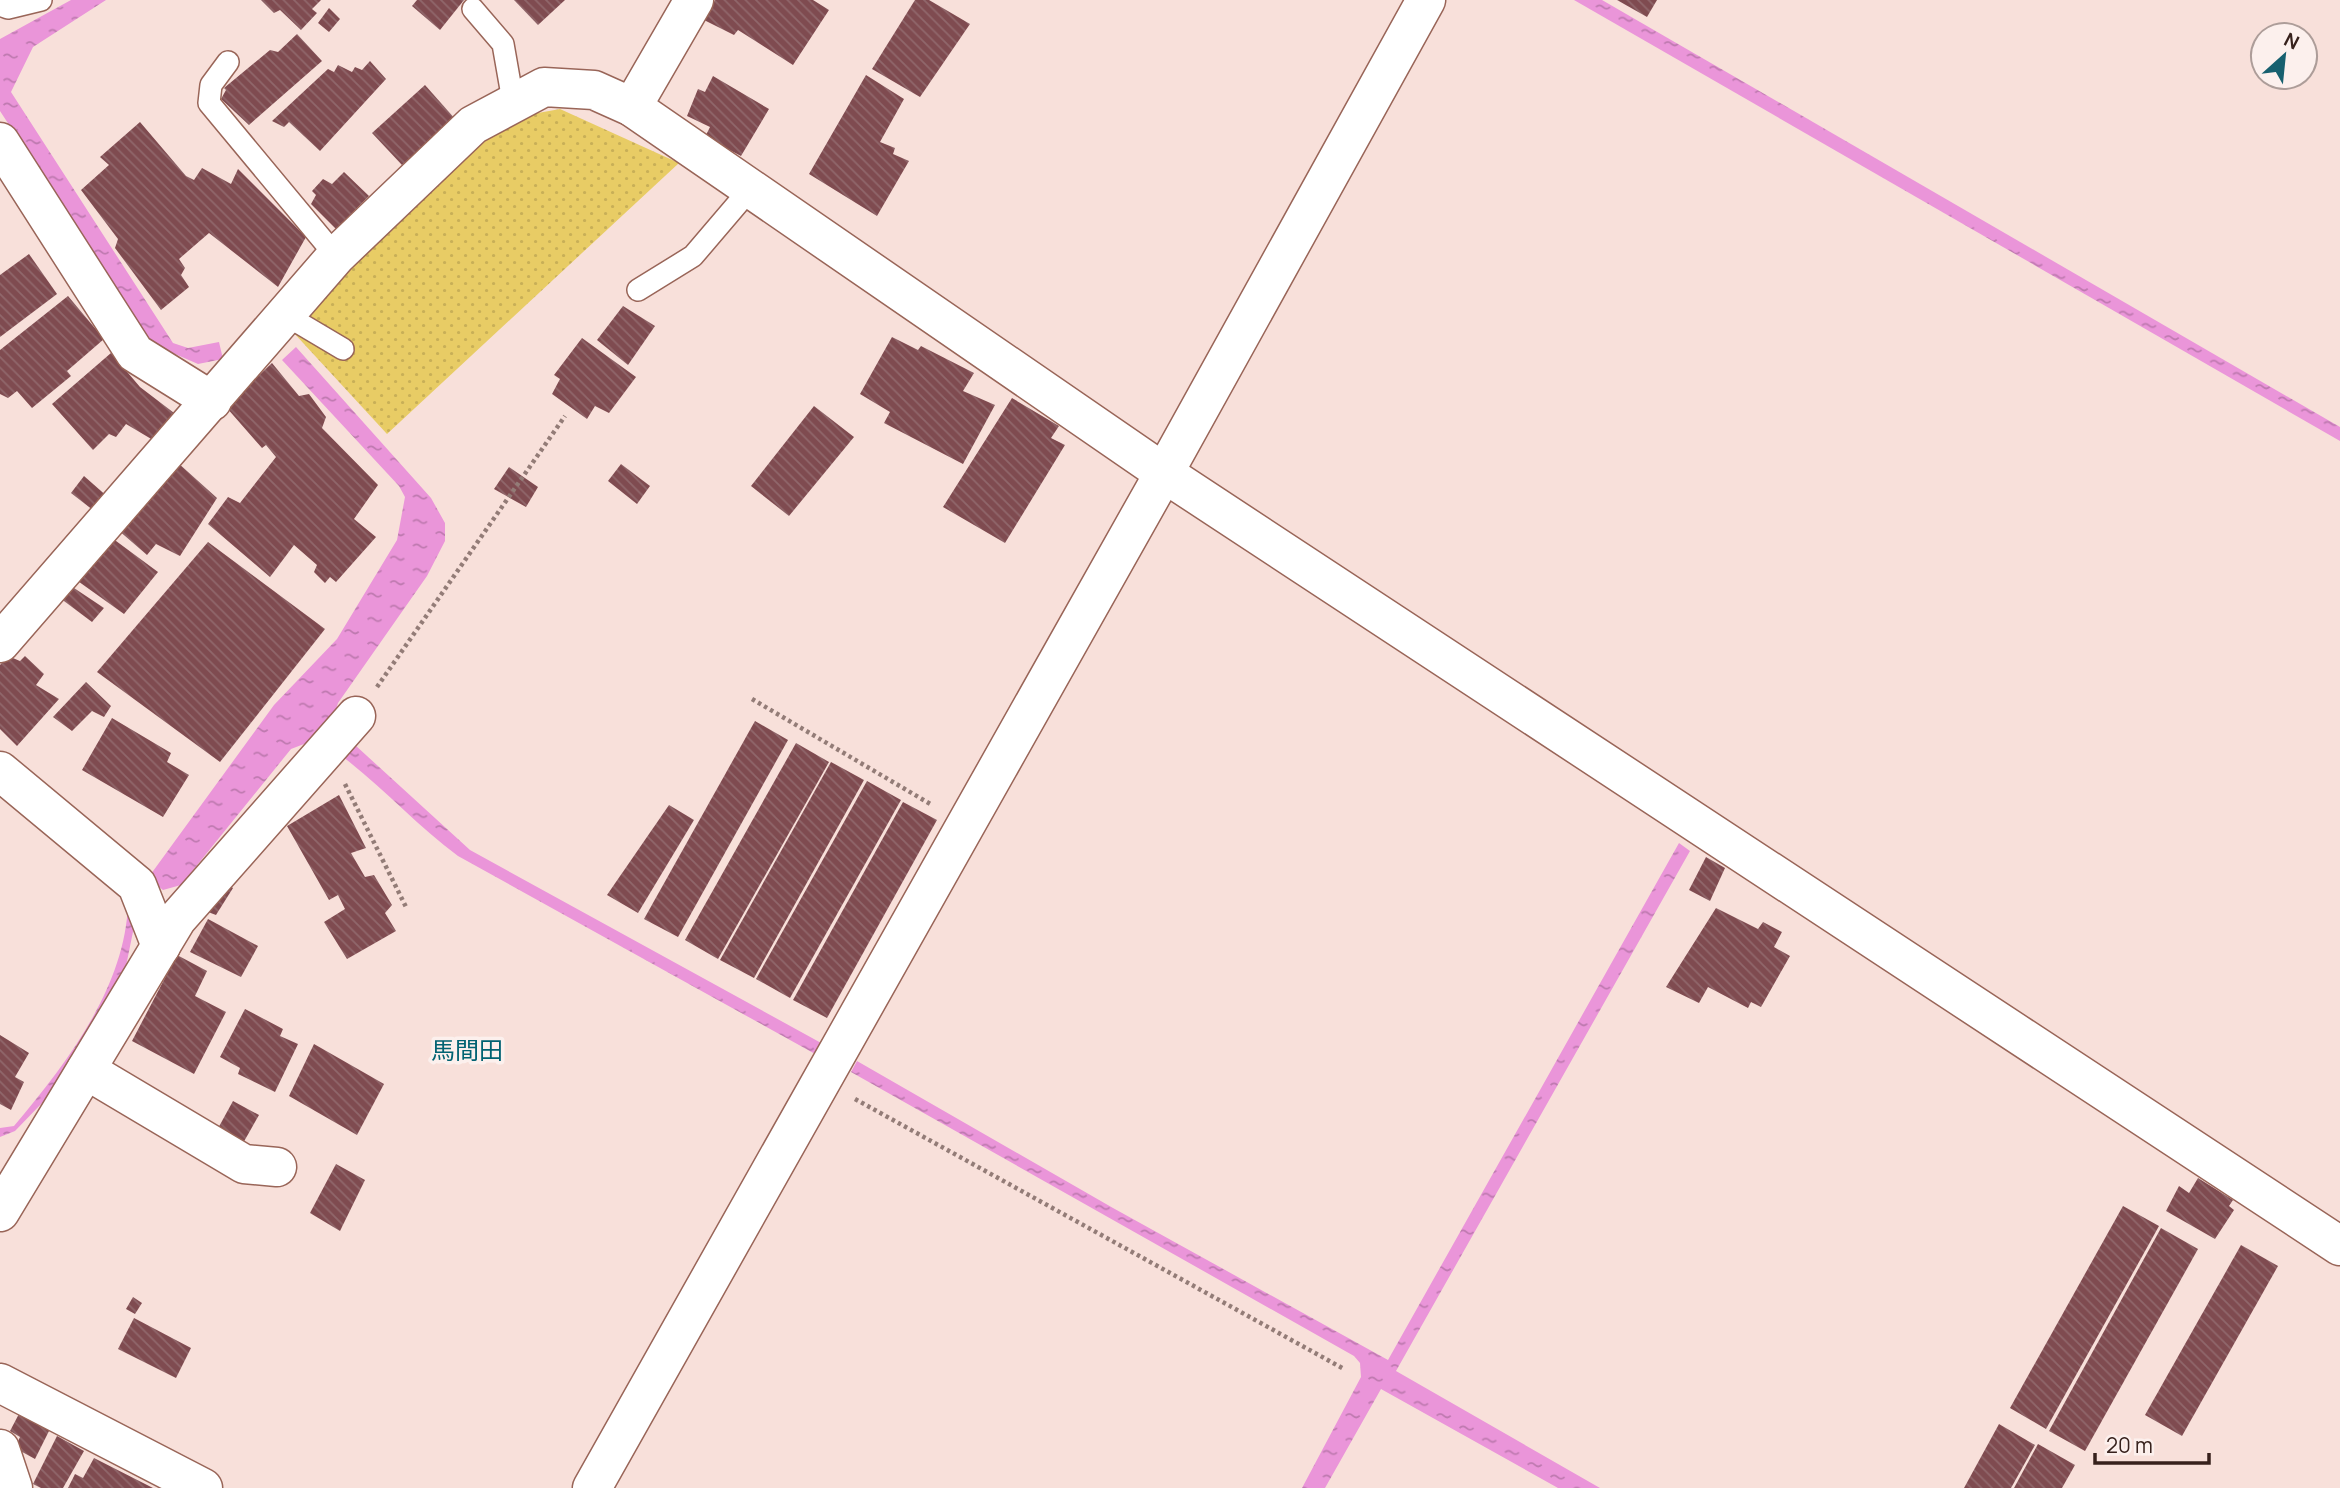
<svg xmlns="http://www.w3.org/2000/svg" width="2340" height="1488" viewBox="0 0 2340 1488" font-family="Manrope,'Noto Sans JP',sans-serif">
<style>
.grass{fill:url(#grass-dots)}
.water{fill:url(#water-ripples)}
.building{fill:url(#building-back-hatch)}
.lines{fill:none;stroke-linecap:round;stroke-linejoin:round}
.service-casing{stroke:#996558;stroke-width:24}
.minor-casing{stroke:#996558;stroke-width:41}
.path{stroke:#937c77;stroke-width:4.5;stroke-dasharray:3.5 3.5;stroke-linecap:butt}
.service{stroke:#fff;stroke-width:21}
.minor{stroke:#fff;stroke-width:38}
.labels{text-anchor:middle;stroke-width:7;stroke-linejoin:round;paint-order:stroke}
.neighbourhood-label{font-size:24px;fill:#016272;stroke:#fcf0ed}
</style>
<defs>
<pattern id="grass-dots" width="8" height="8" patternUnits="userSpaceOnUse" patternTransform="scale(1.75)"><rect width="8" height="8" fill="#e8cc65"/><path d="M2 2h.1M6 6h.1" fill="none" stroke="#c8af57" stroke-width="1.8" stroke-linecap="round"/></pattern>
<pattern id="water-ripples" width="26" height="14" patternUnits="userSpaceOnUse" patternTransform="scale(1.75)"><rect width="26" height="14" fill="#ea95d9"/><path d="M2 4q2-2 4 0t4 0M15 11q2-2 4 0t4 0" fill="none" stroke="#be79af"/></pattern>
<pattern id="building-back-hatch" width="6" height="6" patternUnits="userSpaceOnUse" patternTransform="scale(1.75)"><rect width="6" height="6" fill="#7f4b50"/><path d="M-1 5l2 2M0 0l6 6M5-1l2 2" fill="none" stroke="#90676b"/></pattern>
</defs>
<rect width="100%" height="100%" fill="#f8e0da"/>
<!-- grass -->
<polygon class="grass" points="560,109 679,163 387,434 293,332 323,289 425,188 516,117"/>
<!-- water -->
<g class="water">
<polygon points="71,0 106,0 33,47 11,92 173,343 188,348 219,342 223,359 198,364 152,344 0,111 0,39"/>
<polygon points="1574,0 1602,0 2340,427 2340,441"/>
<path d="M296,347l135,151 14,25v18l-18,35 -89,127 -4,13 21,29 115,105 353,194 -6,11 -359,-199c-49,-36 -89,-85 -141,-117l-26,10 -110,136 -18,5 -15,-12 126,-173 63,-66 60,-99 8,-43 -6,-11 -117,-126z"/>
<polygon points="1679,843 1690,851 1396,1371 1600,1488 1558,1488 1381,1389 1325,1488 1302,1488 1361,1377 1360,1363 1354,1356 851,1072 857,1061 1113,1208 1388,1360"/>
<path d="M128,904l9,8 -12,59 -45,79 -36,51 -29,30 -15,6v-9l14,-2c52,-62 111,-138 114,-222z"/>
</g>
<!-- building -->
<g class="building">
<polygon points="261,0 321,0 312,9 317,13 301,30 280,10 274,13"/>
<polygon points="417,0 464,0 440,30 412,6"/>
<polygon points="514,0 565,0 538,25"/>
<polygon points="715,0 813,0 829,10 793,65 738,30 734,35 704,20"/>
<polygon points="915,0 929,0 970,24 920,97 872,69"/>
<polygon points="1617,0 1657,0 1647,17"/>
<polygon points="329,8 340,19 329,32 318,23"/>
<polygon points="297,34 322,61 249,125 221,99 226,90 224,88 270,50 278,52"/>
<polygon points="370,61 386,79 320,151 289,122 284,127 272,121 328,69 334,72 338,65 352,72 355,67 362,70"/>
<polygon points="866,75 904,99 880,142 895,148 893,154 909,161 877,216 809,174"/>
<polygon points="713,76 769,109 741,156 705,137 710,127 687,116 698,89 705,92"/>
<polygon points="425,85 456,120 402,165 372,133"/>
<polygon points="140,122 186,176 194,180 202,168 231,184 238,169 306,237 278,287 209,233 179,259 185,268 181,275 189,287 161,310 115,248 118,239 81,190 109,165 100,157"/>
<polygon points="344,172 369,196 336,229 311,204 316,195 312,191 323,179 332,184"/>
<polygon points="29,254 57,294 0,337 0,275"/>
<polygon points="68,296 104,339 67,371 71,376 32,408 17,391 8,398 0,394 0,350"/>
<polygon points="623,306 655,326 628,365 597,340"/>
<polygon points="892,337 918,350 921,346 974,373 963,391 995,405 963,464 884,423 890,412 860,394"/>
<polygon points="582,338 636,377 609,413 595,406 587,419 552,394 560,379 554,375"/>
<polygon points="111,353 140,387 178,416 158,443 126,424 116,437 109,434 93,450 52,404"/>
<polygon points="272,363 299,396 309,394 326,417 322,428 378,485 354,519 376,537 336,582 330,577 325,583 314,572 317,565 294,545 270,577 208,524 228,497 240,503 276,457 266,445 262,448 226,407"/>
<polygon points="1012,398 1059,426 1051,438 1065,445 1005,543 943,507"/>
<polygon points="814,406 854,437 789,516 751,486"/>
<polygon points="177,462 217,498 180,556 156,544 147,555 117,529"/>
<polygon points="621,464 650,486 637,504 608,481"/>
<polygon points="509,467 538,487 526,507 494,489"/>
<polygon points="84,476 109,498 98,514 71,493"/>
<polygon points="112,538 158,572 124,614 75,579"/>
<polygon points="208,542 325,629 220,762 97,672"/>
<polygon points="68,584 104,608 92,622 60,598"/>
<polygon points="8,656 20,661 25,656 44,674 36,685 59,699 17,746 0,729 0,665"/>
<polygon points="86,682 111,706 104,717 92,711 72,731 53,717"/>
<polygon points="112,718 171,753 167,762 189,775 163,817 82,770"/>
<polygon points="755,721 788,740 678,937 644,919"/>
<polygon points="796,743 829,762 718,959 685,940"/>
<polygon points="831,762 864,780 754,978 720,960"/>
<polygon points="867,781 901,800 790,998 756,979"/>
<polygon points="339,795 366,848 351,853 365,877 374,875 392,905 385,913 396,931 347,959 324,922 345,909 338,895 329,900 287,826"/>
<polygon points="903,802 937,820 827,1018 793,1000"/>
<polygon points="669,805 694,820 638,913 607,895"/>
<polygon points="1706,857 1725,868 1710,901 1689,890"/>
<polygon points="228,885 233,888 216,915 208,912"/>
<polygon points="1716,908 1758,929 1763,922 1782,932 1774,947 1790,956 1761,1007 1751,1002 1748,1008 1708,987 1699,1003 1666,987"/>
<polygon points="208,919 258,946 241,977 190,952"/>
<polygon points="177,955 207,971 195,996 226,1012 194,1074 132,1041"/>
<polygon points="245,1009 283,1029 280,1036 298,1044 275,1092 238,1074 240,1068 220,1057"/>
<polygon points="0,1035 29,1053 15,1077 24,1082 11,1110 0,1104"/>
<polygon points="314,1044 384,1084 357,1135 289,1096"/>
<polygon points="233,1101 259,1115 242,1145 216,1132"/>
<polygon points="336,1164 365,1180 340,1231 310,1213"/>
<polygon points="2198,1178 2233,1200 2229,1206 2234,1210 2215,1239 2166,1211 2179,1186 2189,1193"/>
<polygon points="2123,1206 2159,1226 2046,1429 2010,1408"/>
<polygon points="2161,1228 2198,1249 2085,1451 2049,1431"/>
<polygon points="2241,1245 2278,1266 2182,1436 2145,1415"/>
<polygon points="133,1297 142,1303 135,1314 126,1309"/>
<polygon points="134,1318 191,1348 176,1378 118,1349"/>
<polygon points="21,1410 51,1427 35,1459 15,1448 20,1437 10,1431"/>
<polygon points="1999,1424 2035,1445 2011,1488 1964,1488"/>
<polygon points="57,1436 84,1451 63,1488 41,1488 33,1484"/>
<polygon points="2038,1444 2075,1465 2062,1488 2014,1488"/>
<polygon points="94,1458 153,1488 68,1488 75,1474 83,1478"/>
</g>
<g class="lines">
<defs>
<g id="service">
<polyline points="0,5 8,8 41,0"/>
<polyline points="473,9 503,44 513,101"/>
<polyline points="228,62 211,85 209,103 336,256"/>
<polyline points="638,290 693,256 751,188"/>
<polyline points="284,314 343,349"/>
</g>
<g id="minor">
<polyline points="632,107 694,0"/>
<polyline points="0,142 135,353 212,401"/>
<polyline points="0,643 336,256 473,125 544,87 594,90 632,107 1164,473 2340,1246"/>
<polyline points="0,771 137,885 161,946"/>
<polyline points="86,1070 244,1164 277,1167"/>
<polyline points="0,1212 177,919 356,716"/>
<polyline points="0,1383 203,1488"/>
<polyline points="0,1449 13,1488"/>
<polyline points="592,1488 1164,473 1426,0"/>
</g>
</defs>
<!-- service casing -->
<use href="#service" class="service-casing"/>
<!-- minor casing -->
<use href="#minor" class="minor-casing"/>
<!-- path -->
<g class="path">
<polyline points="377,687 565,416"/>
<polyline points="752,699 932,805"/>
<polyline points="345,784 407,909"/>
<polyline points="855,1099 1344,1369"/>
</g>
<!-- service -->
<use href="#service" class="service"/>
<!-- minor -->
<use href="#minor" class="minor"/>
</g>
<g class="labels">
<!-- neighbourhood labels -->
<g class="neighbourhood-label">
<text x="467" y="1059">馬間田</text>
</g>
</g>
<!-- north arrow -->
<g transform="translate(2284 56) rotate(27)"><circle r="33" fill="#fcf0ed" stroke="#ad9d99" stroke-width="2"/>
<path d="M0-5L12 26L0 18L-12 26Z" fill="#17606f"/>
<text y="-10" font-size="19" font-weight="bold" text-anchor="middle" fill="#37211c">N</text>
</g>
<!-- scale -->
<path d="M2095 1453v10h114v-10" fill="none" stroke="#37211c" stroke-width="3.5"/>
<text x="2106" y="1453" font-size="21" fill="#37211c" stroke="#fcf0ed" stroke-width="5" paint-order="stroke">20 m</text>
</svg>
